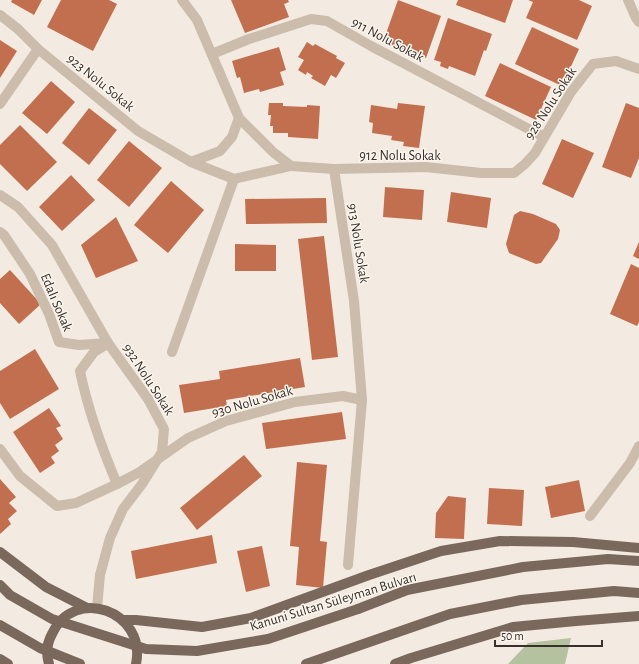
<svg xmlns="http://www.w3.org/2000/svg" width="639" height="664" viewBox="0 0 639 664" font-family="'Alegreya Sans',sans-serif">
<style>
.green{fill:#b5c2a0}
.building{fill:#c26f4f}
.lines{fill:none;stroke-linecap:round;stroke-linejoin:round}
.minor{stroke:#cbbcac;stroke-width:10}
.major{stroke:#7b685d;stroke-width:10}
.minor-bridge{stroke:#cbbcac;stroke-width:10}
.major-bridge{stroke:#7b685d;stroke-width:10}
.labels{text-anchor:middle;stroke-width:3;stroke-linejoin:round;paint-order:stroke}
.street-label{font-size:14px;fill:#39302b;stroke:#faf5ed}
</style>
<rect width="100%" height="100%" fill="#f3ebe1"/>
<!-- green -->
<polygon class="green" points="571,638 565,664 508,664 528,643"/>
<!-- building -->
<g class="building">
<polygon points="12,0 42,0 34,15 11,2"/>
<polygon points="61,0 109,0 117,4 93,51 47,27"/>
<polygon points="231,0 288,0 289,2 284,4 289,17 245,33"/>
<polygon points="398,0 441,16 426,58 416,54 415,58 404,54 406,50 383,42"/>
<polygon points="458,0 513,0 505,23 456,5"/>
<polygon points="528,0 579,0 592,6 577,40 526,18 533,2"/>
<polygon points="448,18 492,34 486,51 484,50 475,76 449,66 448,69 440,66 441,62 434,60"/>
<polygon points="532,27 579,49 562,86 515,64"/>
<polygon points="0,40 17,51 0,78"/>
<polygon points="307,42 313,46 315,44 337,56 336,58 345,63 336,78 331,75 325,86 311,78 313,76 307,72 306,75 298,70 304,60 298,57"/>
<polygon points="279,47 286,70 280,72 284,85 260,92 259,89 244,93 240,77 237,78 232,61"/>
<polygon points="500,63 551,87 536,120 485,96"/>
<polygon points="51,81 75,102 47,134 22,113"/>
<polygon points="269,103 283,103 283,106 307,107 307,105 320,106 318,139 288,137 288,133 273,133 273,126 270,126 271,115 268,115"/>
<polygon points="398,103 425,106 419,148 403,146 404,142 391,140 392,136 372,133 373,123 369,122 371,105 397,109"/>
<polygon points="626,103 639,108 639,158 631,178 602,167"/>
<polygon points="89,108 117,130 89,165 62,143"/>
<polygon points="20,125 57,162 27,191 0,164 0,145"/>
<polygon points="562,139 594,153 573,198 542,184"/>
<polygon points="129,141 162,168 129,207 97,180"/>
<polygon points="71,175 95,200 62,231 39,207"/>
<polygon points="171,181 204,210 168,253 134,225"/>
<polygon points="385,187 424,190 422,220 383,217"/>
<polygon points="451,192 491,198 487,228 447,222"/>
<polygon points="326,198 327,223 246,224 245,199"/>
<polygon points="520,211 533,214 556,224 560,230 558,239 541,263 536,264 509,253 506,244 514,215"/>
<polygon points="116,217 138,261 96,278 81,245"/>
<polygon points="324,236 338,357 312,360 298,239"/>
<polygon points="639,242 639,259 633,256"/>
<polygon points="235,244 276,245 276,271 235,271"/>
<polygon points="631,264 639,268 639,322 637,326 610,314"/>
<polygon points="10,270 41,304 19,324 0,303 0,279"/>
<polygon points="35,349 59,389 10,419 0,403 0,371"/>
<polygon points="300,358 305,387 226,400 227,406 184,413 179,385 220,379 219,371"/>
<polygon points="49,408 61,426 56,428 63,439 55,445 59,451 51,457 55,463 40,473 13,432"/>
<polygon points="342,412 346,439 266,449 262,423"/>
<polygon points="244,455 262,476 197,530 180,508"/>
<polygon points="297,462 327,465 320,541 327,542 323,588 296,585 299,547 290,546"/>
<polygon points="0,479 16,497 9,503 17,511 8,519 11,524 0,534"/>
<polygon points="579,480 585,511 551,518 545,487"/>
<polygon points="489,488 524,490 522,526 487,524"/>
<polygon points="448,496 466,498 464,539 435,538 436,513"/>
<polygon points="212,535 217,563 136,579 131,551"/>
<polygon points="262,546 270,586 246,592 237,551"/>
</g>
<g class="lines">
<!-- minor -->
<g class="minor">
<polyline points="182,0 197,20 239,118 273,152 291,166 334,169 354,301 362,400 348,565"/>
<polyline points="628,0 636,18 639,22"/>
<polyline points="0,15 18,29 38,49 138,131 191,162 234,179 291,166"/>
<polyline points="212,54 249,39 311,19 327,21 371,46 544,137"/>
<polyline points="0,104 38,49"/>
<polyline points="191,162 220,151 232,137 239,118"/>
<polyline points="334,169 426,167 481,173 514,173 525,164 535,153 571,92 593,64 616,61 639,69"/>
<polyline points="0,195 18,207 52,245 108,343 148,399"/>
<polyline points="0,232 4,235 30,274 49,314 59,342 79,345 108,343"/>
<path d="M107,344l-13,8 -14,19c8,40 21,75 37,113"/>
<polyline points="172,352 234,179"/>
<polyline points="0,449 20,476 57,506 76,503 117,484 138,473 188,438 226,421 295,402 343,396 362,400"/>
<polyline points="590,516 630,463 639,446"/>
<polyline points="97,608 100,575"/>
</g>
<!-- major -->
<g class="major">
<polyline points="0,552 46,587 87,608"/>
<polyline points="358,609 407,590 523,567 608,559 639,561"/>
<polyline points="124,620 136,620 202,627 251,618 369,575 441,551 500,541 573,542 639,548"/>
<polyline points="0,659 8,664"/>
<path d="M49,664c-3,-10 -2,-21 3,-30 22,-49 95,-23 84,30"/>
<polyline points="306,664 450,614 521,600 614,591 639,593"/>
<polyline points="395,664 411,658 513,627 576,621 639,616"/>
</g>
<!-- minor-bridge -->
<polyline class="minor-bridge" points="100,575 110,538 123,509 142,484 162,452 164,429 148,399"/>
<!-- major-bridge -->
<g class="major-bridge">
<polyline points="0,585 10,595 52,619 146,649 197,651 268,639 358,609"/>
<polyline points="0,625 40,648 80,664"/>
</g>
</g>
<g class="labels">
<!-- street labels -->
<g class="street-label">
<text transform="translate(388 39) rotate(28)" y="5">911 Nolu Sokak</text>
<text transform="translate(101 82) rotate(39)" y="5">923 Nolu Sokak</text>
<text transform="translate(550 103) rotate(-57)" y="5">928 Nolu Sokak</text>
<text x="400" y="160">912 Nolu Sokak</text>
<text transform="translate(359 243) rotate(81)" y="5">913 Nolu Sokak</text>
<text transform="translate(57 302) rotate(67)" y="5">Edalı Sokak</text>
<text transform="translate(149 379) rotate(57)" y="5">932 Nolu Sokak</text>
<text transform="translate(252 401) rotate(-16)" y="5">930 Nolu Sokak</text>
<text transform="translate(333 601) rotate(-17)" y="5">Kanuni Sultan Süleyman Bulvarı</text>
</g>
</g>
<!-- scale -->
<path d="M495 640v6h107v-6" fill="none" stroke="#39302b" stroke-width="2"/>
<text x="501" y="640" font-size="12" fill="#39302b" stroke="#faf5ed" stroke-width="3" paint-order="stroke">50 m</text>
</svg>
